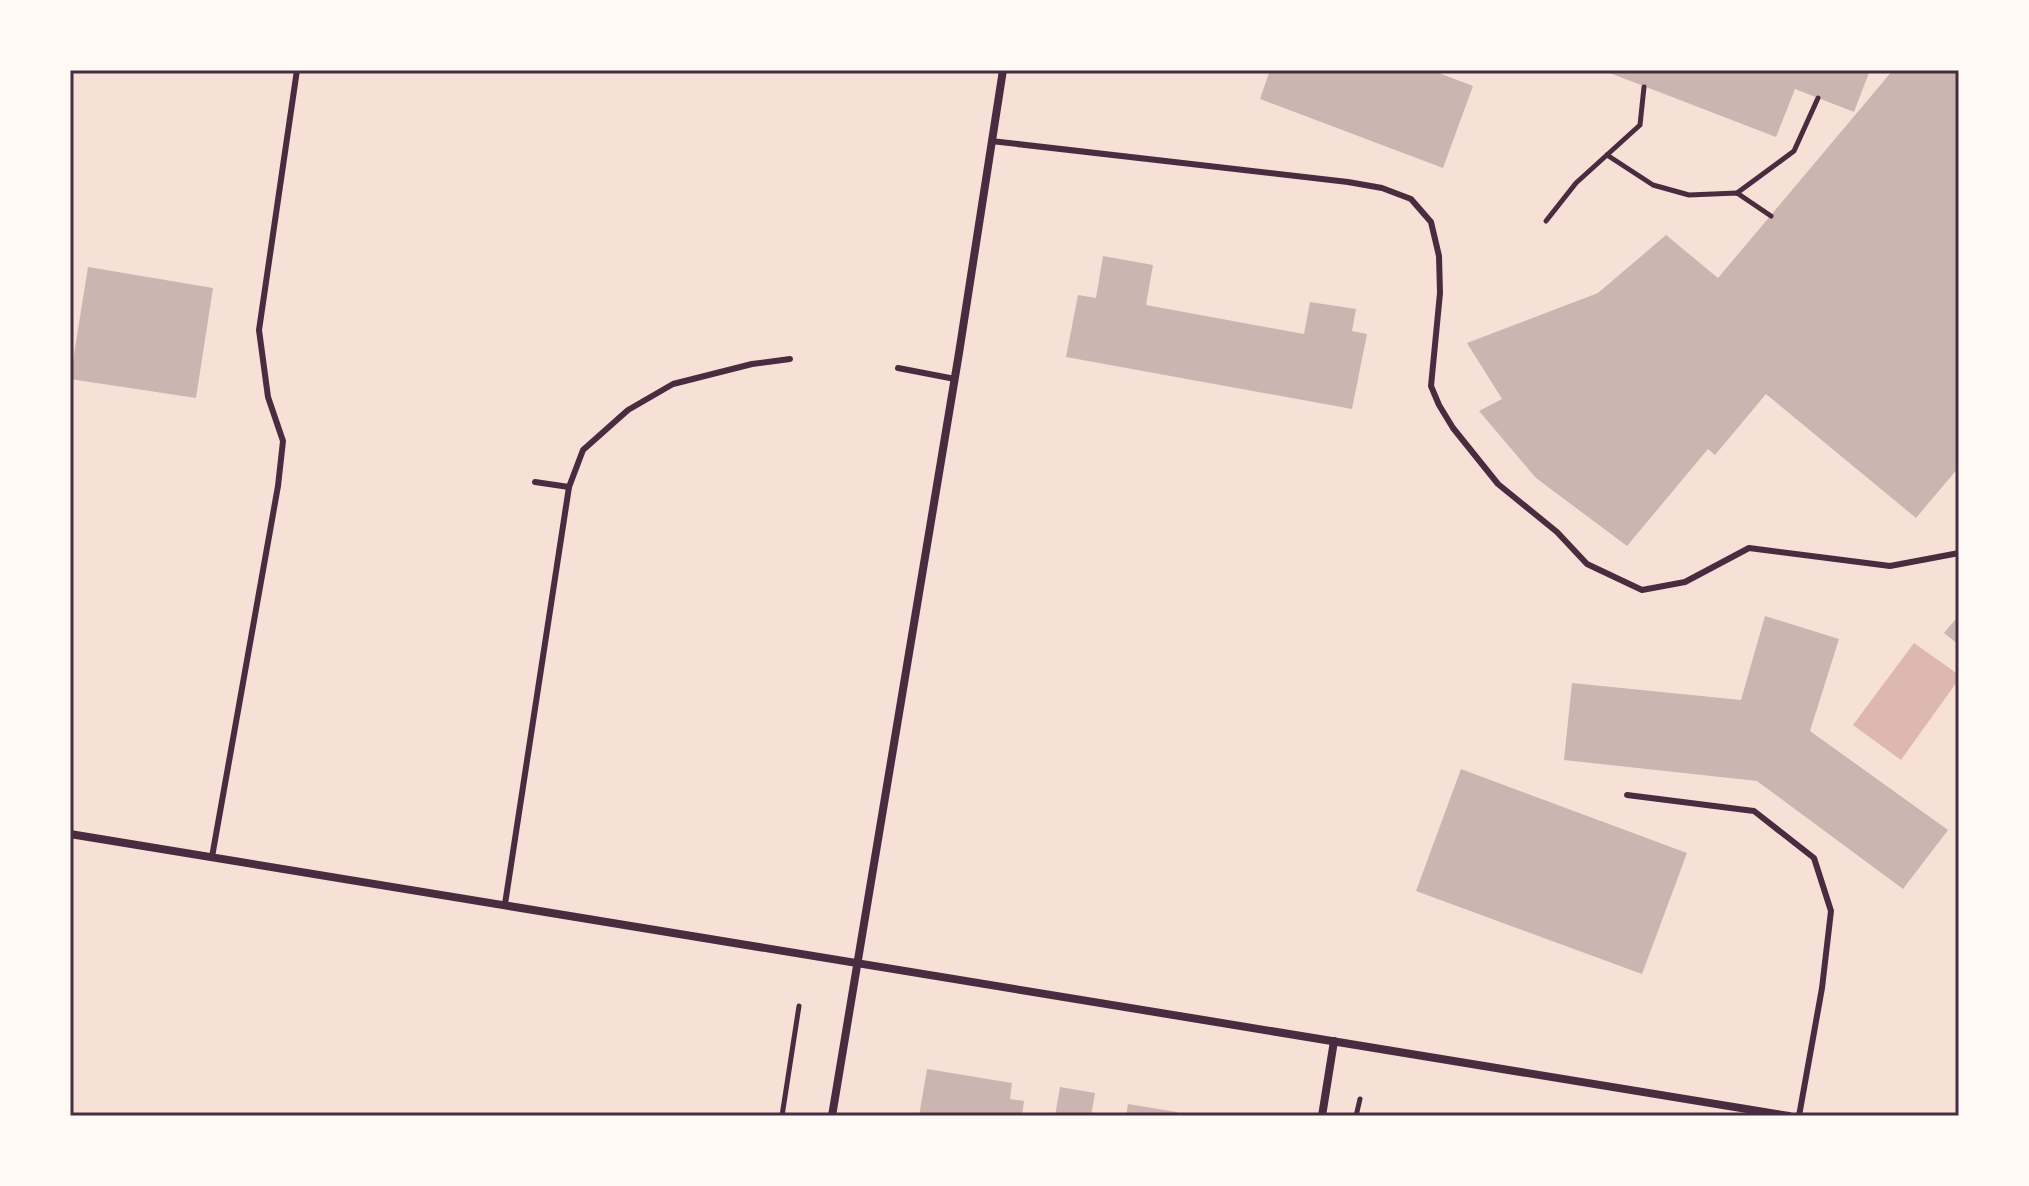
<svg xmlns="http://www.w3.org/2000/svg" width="2029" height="1186" viewBox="0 0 2029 1186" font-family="'Sofia Sans Condensed',sans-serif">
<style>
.water{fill:#dcb8b0}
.building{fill:#ccb4b1}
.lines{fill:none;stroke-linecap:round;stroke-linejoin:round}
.path{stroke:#4a2c40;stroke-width:5}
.service{stroke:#4a2c40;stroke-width:6}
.minor{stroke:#4a2c40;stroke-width:8}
.neatline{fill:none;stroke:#4a2c40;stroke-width:3}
</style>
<rect width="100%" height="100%" fill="#f7e1d7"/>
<!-- water -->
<polygon class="water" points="1914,643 1959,675 1959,679 1901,760 1853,725"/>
<!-- building -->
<g class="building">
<polygon points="1270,70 1437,70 1436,72 1473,86 1443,168 1260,99"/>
<polygon points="1602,70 1870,70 1854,112 1795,89 1776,137"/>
<polygon points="1893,70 1959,70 1959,467 1916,518 1766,394 1715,455 1708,449 1627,546 1536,478 1479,411 1502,399 1467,343 1598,293 1666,235 1718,278"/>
<polygon points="1103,256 1153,265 1146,305 1304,334 1310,302 1356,309 1352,331 1367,334 1352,409 1066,357 1078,295 1096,298"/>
<polygon points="88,267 213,288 196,398 70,379"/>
<polygon points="1959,615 1959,645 1944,633"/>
<polygon points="1765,616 1839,639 1810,731 1948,830 1903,889 1757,781 1564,760 1572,683 1741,700"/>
<polygon points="1461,769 1687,853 1642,974 1416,891"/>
<polygon points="927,1069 1012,1083 1010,1099 1024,1101 1022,1116 919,1116"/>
<polygon points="1060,1087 1095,1093 1091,1116 1055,1116"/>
<polygon points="1128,1104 1177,1112 1177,1116 1126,1116"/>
</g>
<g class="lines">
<!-- path -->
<g class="path">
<polyline points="1607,155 1653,185 1689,195 1737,193 1771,216"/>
<polyline points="1737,193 1794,151 1818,98"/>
<polyline points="1546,221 1576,183 1640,125 1644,87"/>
<polyline points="782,1116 799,1006"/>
<polyline points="1356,1116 1360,1099"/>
</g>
<!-- service -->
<g class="service">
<polyline points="991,141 1348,182 1382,188 1411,199 1431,222 1439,256 1440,293 1431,386 1439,405 1453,428 1498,484 1557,532 1587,564 1642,590 1685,582 1749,548 1890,566 1959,553"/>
<polyline points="898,368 955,379"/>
<polyline points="535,482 569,487"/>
<polyline points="1627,795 1754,811 1814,858 1831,911 1822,988 1799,1116"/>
<polyline points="212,857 278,486 283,441 268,397 259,330 297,70"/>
<polyline points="505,904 569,487 583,450 628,410 673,384 752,364 790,359"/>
</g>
<!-- minor -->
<g class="minor">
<polyline points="70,834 1789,1116"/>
<polyline points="832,1116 959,353 1003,70"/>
<polyline points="1322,1116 1334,1041"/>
</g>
</g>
<!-- border -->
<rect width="2029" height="1186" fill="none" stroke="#fffaf5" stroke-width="144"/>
<rect x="72" y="72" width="1885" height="1042" class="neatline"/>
</svg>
